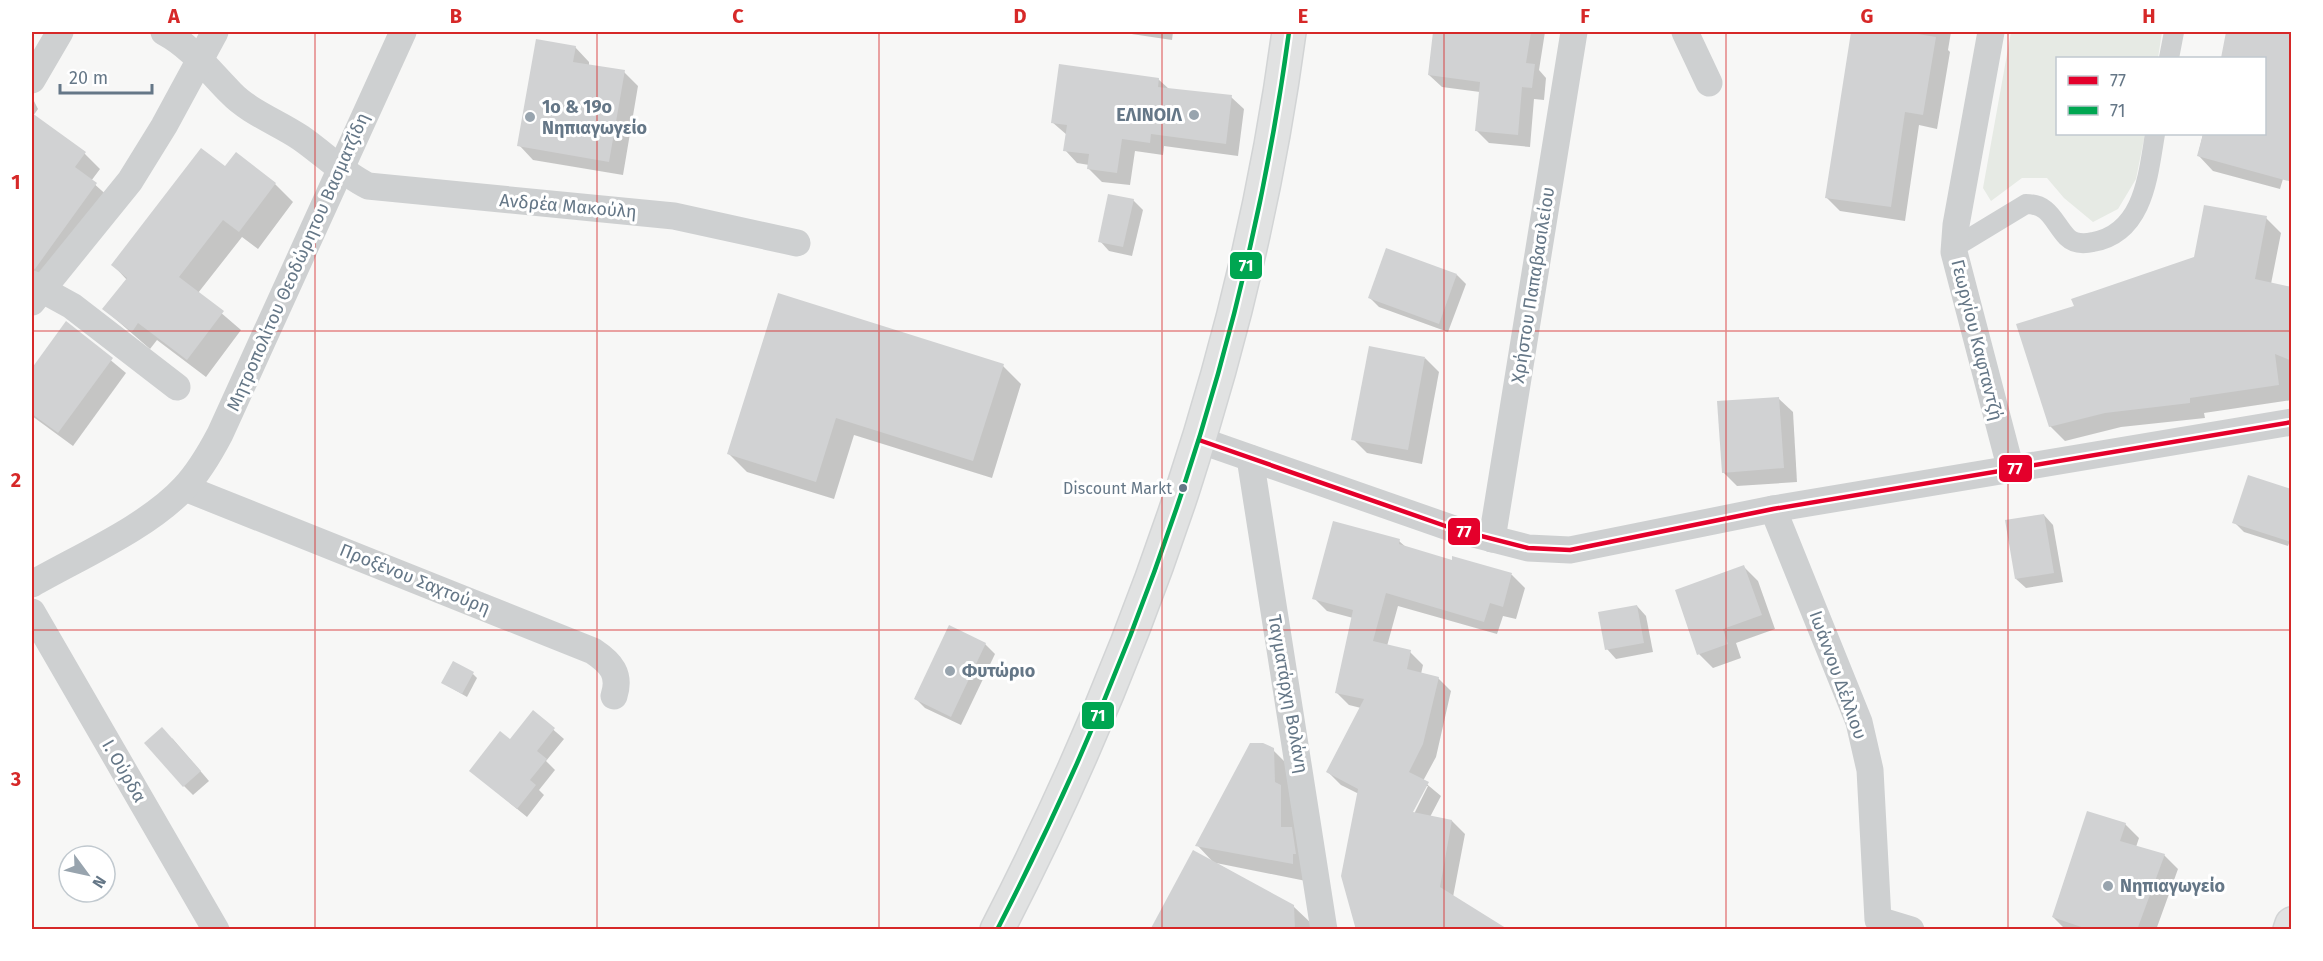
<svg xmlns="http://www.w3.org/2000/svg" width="2323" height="961" viewBox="0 0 2323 961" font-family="'Fira Sans',sans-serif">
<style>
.green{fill:#e6eae4}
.shadow{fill:#0003;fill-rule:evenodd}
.building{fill:#d1d2d3}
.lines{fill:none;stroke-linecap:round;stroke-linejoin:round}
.secondary-casing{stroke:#d2d4d5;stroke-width:36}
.pedestrian{stroke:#ced0d1;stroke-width:20}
.minor{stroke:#ced0d1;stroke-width:27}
.secondary{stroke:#e1e2e2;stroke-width:33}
.bus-1-casing{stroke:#fff;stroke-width:9}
.bus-2-casing{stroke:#fff;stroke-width:9}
.bus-1{stroke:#e4002b;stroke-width:4.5}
.bus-2{stroke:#00a651;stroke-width:4.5}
.grid{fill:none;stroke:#d62828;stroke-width:1.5;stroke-opacity:0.55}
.poi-dot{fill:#98a4ae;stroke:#fff;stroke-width:2}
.bus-dot{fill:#657787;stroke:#fff;stroke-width:2}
.labels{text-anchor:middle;stroke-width:6;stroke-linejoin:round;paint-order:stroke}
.bus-label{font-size:16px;fill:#657787;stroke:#fff;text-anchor:end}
.poi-label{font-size:18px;font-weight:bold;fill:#657787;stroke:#fff;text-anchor:start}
.street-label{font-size:18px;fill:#657787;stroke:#fff}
.line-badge{stroke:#fff;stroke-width:2}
.badge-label{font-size:16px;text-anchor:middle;font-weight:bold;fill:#fff}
.neatline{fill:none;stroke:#d62828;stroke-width:2}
.grid-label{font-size:20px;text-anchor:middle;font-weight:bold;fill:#d62828}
</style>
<rect width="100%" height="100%" fill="#f7f7f6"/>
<!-- green -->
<polygon class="green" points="2011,32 2162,32 2158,58 2058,58 2058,134 2145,134 2136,179 2118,209 2093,222 2064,198 2047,178 2022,178 1991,201 1983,188"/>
<!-- shadow -->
<g class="shadow">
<polygon points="1118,32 1173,32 1172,40"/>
<polygon points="1431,32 1545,32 1539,70 1546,78 1544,100 1534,99 1530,147 1489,143 1476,130 1480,92 1442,87 1429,75 1435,35"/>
<polygon points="1853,32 1951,32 1948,50 1950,52 1937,129 1919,125 1905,221 1840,211 1826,197"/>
<polygon points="2223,32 2292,32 2292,148 2280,189 2213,171 2198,155 2203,134 2264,134 2264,58 2222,58 2227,35"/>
<polygon points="575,47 589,62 589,66 624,72 638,86 623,175 533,160 519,145"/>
<polygon points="1158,79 1169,89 1231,97 1244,109 1238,156 1164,146 1163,155 1135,151 1130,185 1102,182 1089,169 1089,165 1077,163 1065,150 1067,135 1052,122"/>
<polygon points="32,97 38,109 33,116 85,154 100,169 91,181 111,199 32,302"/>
<polygon points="225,168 275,184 293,202 258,249 242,237 198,293 241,330 206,377 157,340 150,349 104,309 127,280 113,265"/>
<polygon points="1133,200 1143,210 1132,256 1109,251 1100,241"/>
<polygon points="2266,218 2281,233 2271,284 2292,289 2292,369 2289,368 2292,400 2204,413 2205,418 2121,427 2065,441 2050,426 2075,307 2196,258"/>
<polygon points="1457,275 1466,284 1448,332 1379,307 1370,298"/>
<polygon points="779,295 1003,366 1021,384 992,478 854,435 834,499 747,472 729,454"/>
<polygon points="66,323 126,373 73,446 32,416 32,371"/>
<polygon points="1425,358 1439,372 1422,464 1367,453 1353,439"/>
<polygon points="1778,398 1793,412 1797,482 1737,486 1723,472"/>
<polygon points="2249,477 2292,491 2292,535 2288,546 2244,532 2234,522"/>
<polygon points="2044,515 2053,525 2063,582 2026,588 2016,579"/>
<path d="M1399,541l8,7 46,14 1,-4 58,17 13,13 -9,31 -13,-3 -6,18 -99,-28 -11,40 23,6 13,13 -2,9 17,4 13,13 -15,66 -13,24 18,15 -11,21 22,4 13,13 -12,63 -95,33 1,-136 -18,-9 -13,-13 33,-64 -12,-3 -13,-13 17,-74 -26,-7 -13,-13zM1425,786h3l-17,34 -3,-2z"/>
<polygon points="1744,567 1758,581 1775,629 1736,643 1741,658 1713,668 1699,654"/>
<polygon points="1637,606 1646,616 1653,652 1616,659 1607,649"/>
<polygon points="950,627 985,644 995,654 961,725 925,708 915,698"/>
<polygon points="473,674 477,678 467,697 443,683"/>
<polygon points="533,712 564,739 546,761 555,770 539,790 544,795 527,817 471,771 510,741"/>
<polygon points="172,738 209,781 193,795 184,786"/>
<polygon points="1273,750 1291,768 1311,882 1216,863 1293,906 1312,924 1312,930 1152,930 1214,863 1197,845"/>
<polygon points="2125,824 2139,838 2136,847 2164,855 2178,869 2156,930 2066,930 2053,917"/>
</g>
<!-- building -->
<g class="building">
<polygon points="1433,32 1531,32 1526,63 1535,64 1532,88 1522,87 1518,135 1475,131 1480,82 1428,75"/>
<polygon points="1851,32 1906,32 1936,37 1923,115 1905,112 1891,207 1825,198"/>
<polygon points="2226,32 2292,32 2292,182 2197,156 2203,134 2265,134 2265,58 2221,58"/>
<polygon points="536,39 576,46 573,62 625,70 609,162 517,146"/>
<polygon points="1059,64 1159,78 1158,87 1232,95 1226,144 1151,134 1150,143 1122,139 1117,173 1087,169 1089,154 1063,151 1067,125 1051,123"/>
<polygon points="32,113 86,152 75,167 97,183 35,269 32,268"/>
<polygon points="201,148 225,166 236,152 276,183 239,232 223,220 179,277 224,311 187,360 138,323 132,332 102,309 127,278 111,265"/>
<polygon points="1108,194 1134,199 1123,247 1098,242"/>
<polygon points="2204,205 2267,216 2255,279 2292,287 2292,361 2275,354 2279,385 2190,398 2190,403 2105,413 2049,427 2016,324 2074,306 2071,299 2194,257"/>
<polygon points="1386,248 1457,274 1439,324 1368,298"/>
<polygon points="778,293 1004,364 973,461 836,418 816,482 727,454"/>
<polygon points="66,321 113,358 58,433 32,414 32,368"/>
<polygon points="1369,346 1425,357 1408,450 1351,440"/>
<polygon points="1779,397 1784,468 1722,473 1717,401"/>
<polygon points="2248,475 2291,489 2291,542 2232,523"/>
<polygon points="2044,514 2054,573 2015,579 2005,520"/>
<polygon points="1333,521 1400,539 1399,544 1452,560 1452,556 1512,573 1503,607 1490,603 1484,622 1386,593 1373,641 1411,650 1407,669 1439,677 1423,744 1409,772 1429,782 1413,812 1452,820 1440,887 1509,930 1356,930 1341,876 1358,789 1326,772 1364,699 1335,693 1353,610 1312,599"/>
<polygon points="1744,565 1762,615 1723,629 1728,644 1697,655 1675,590"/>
<polygon points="1637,605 1644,643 1605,650 1598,612"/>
<polygon points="949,625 986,643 951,717 914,699"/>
<polygon points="453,661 474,672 462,694 441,683"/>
<polygon points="533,710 555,728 537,751 547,759 530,780 536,785 517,809 469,771 500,731 510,739"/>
<polygon points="162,727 201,771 183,787 144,743"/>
<polygon points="1250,743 1263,743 1274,748 1275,782 1281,785 1281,827 1292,827 1296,854 1293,854 1293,864 1195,846"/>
<polygon points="2087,811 2126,823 2120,841 2165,854 2137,930 2090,930 2052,917"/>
<polygon points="1193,850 1294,905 1295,930 1150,930"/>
</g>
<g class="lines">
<defs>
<g id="secondary">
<path d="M997,930c145,-281 250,-585 292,-898"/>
<polyline points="2290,930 2292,924"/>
</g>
</defs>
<!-- secondary casing -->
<use href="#secondary" class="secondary-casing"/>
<!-- pedestrian -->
<g class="pedestrian">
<polyline points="2169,58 2174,32"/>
<path d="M1955,247l71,-43c24,0 27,18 41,33 7,7 17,7 26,5 51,-9 55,-67 62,-108"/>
</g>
<!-- minor -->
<g class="minor">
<path d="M164,32c28,15 45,39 67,61 18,19 48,30 70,45 23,16 41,35 67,48l306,30 123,27"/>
<polyline points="1685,32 1709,83"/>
<polyline points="1991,32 1956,225 1954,252 2011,470"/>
<polyline points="32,80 60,32"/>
<polyline points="32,284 72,306 177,387"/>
<polyline points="32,302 130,181 164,126 215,32"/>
<polyline points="1199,440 1454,529 1528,548 1570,550 1773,509 2292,422"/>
<polyline points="1250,458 1324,930"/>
<path d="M185,488l408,163c18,12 28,23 21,45"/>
<polyline points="1773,509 1859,722 1870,770 1878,920 1911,930"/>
<polyline points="1492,539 1574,32"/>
<path d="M32,584c47,-27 116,-57 152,-96 15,-16 26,-35 36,-54l183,-402"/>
<polyline points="32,612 216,930"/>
</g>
<!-- secondary -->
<use href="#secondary" class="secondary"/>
<defs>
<polyline id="bus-1" points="1199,440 1454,529 1528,548 1570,550 1773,509 2292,422"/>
<path id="bus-2" d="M997,930c145,-281 250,-585 292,-898"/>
</defs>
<!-- bus-1 casing -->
<use href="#bus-1" class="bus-1-casing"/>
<!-- bus-2 casing -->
<use href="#bus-2" class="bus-2-casing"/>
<!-- bus-1 -->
<use href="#bus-1" class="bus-1"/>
<!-- bus-2 -->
<use href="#bus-2" class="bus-2"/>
</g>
<!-- grid -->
<path class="grid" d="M315,32v898M597,32v898M879,32v898M1162,32v898M1444,32v898M1726,32v898M2008,32v898M32,331h2260M32,630h2260"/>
<!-- markers -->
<g class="poi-dot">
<circle cx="1194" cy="115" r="6"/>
<circle cx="530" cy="117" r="6"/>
<circle cx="950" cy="671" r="6"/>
<circle cx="2108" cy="886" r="6"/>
</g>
<circle class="bus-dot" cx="1183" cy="488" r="5"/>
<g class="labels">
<!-- bus labels -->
<g class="bus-label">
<text x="1172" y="494">Discount Markt</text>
</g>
<!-- poi labels -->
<g class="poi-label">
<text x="542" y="113">1ο &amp; 19ο<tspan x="542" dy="21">Νηπιαγωγείο</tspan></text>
<text x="1182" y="121" text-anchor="end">ΕΛΙΝΟΙΛ</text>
<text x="962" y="677">Φυτώριο</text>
<text x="2120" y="892">Νηπιαγωγείο</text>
</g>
<!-- street labels -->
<g class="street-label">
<text transform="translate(568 206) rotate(5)" y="6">Ανδρέα Μακούλη</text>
<text transform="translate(298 262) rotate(-66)" y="6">Μητροπολίτου Θεοδώρητου Βασματζίδη</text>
<text transform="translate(1533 285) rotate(-81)" y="6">Χρήστου Παπαβασιλείου</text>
<text transform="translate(1977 340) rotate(76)" y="6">Γεωργίου Καφταντζή</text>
<text transform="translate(415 579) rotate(22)" y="6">Προξένου Σαχτούρη</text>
<text transform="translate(1838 675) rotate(70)" y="6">Ιωάννου Δέλλιου</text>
<text transform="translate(1288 694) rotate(80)" y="6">Ταγματάρχη Βολάνη</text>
<text transform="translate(124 771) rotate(60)" y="6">Ι. Ούρδα</text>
</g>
</g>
<g class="line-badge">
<rect x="1229" y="251" width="34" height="29" rx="6" fill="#00a651"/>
<rect x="1998" y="454" width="35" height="29" rx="6" fill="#e4002b"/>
<rect x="1447" y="517" width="34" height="29" rx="6" fill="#e4002b"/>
<rect x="1081" y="701" width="34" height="29" rx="6" fill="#00a651"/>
</g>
<g class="badge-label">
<text x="1246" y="271">71</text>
<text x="2015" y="474">77</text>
<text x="1464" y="537">77</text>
<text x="1098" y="721">71</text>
</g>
<!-- border -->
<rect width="2323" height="961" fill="none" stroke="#ffffff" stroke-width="66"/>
<!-- legend -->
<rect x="2056" y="57" width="210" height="78" fill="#ffffff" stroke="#c1c9cf" stroke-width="1.5"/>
<rect x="2068" y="76" width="30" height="9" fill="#e4002b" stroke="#c1c9cf" stroke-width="1.5"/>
<text x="2110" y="87" font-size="18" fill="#657787">77</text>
<rect x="2068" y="106" width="30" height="9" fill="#00a651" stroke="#c1c9cf" stroke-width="1.5"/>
<text x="2110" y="117" font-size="18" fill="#657787">71</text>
<!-- north arrow -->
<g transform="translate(87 874) rotate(123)"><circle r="28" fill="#ffffff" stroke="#c1c9cf" stroke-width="1.5"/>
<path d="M0-4.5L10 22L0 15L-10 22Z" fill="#98a4ae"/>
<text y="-9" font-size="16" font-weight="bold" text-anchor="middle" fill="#657787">N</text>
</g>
<!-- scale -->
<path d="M60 84v9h92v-9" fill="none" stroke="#657787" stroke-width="3"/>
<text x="69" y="84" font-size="18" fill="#657787" stroke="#ffffff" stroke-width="4.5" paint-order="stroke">20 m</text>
<rect x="33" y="33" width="2257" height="895" class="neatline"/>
<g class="grid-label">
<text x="174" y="23">A</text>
<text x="456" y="23">B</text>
<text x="738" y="23">C</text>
<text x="1020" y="23">D</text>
<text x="1303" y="23">E</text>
<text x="1585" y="23">F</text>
<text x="1867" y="23">G</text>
<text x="2149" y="23">H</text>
<text x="16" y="189">1</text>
<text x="16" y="487">2</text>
<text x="16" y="786">3</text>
</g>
</svg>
